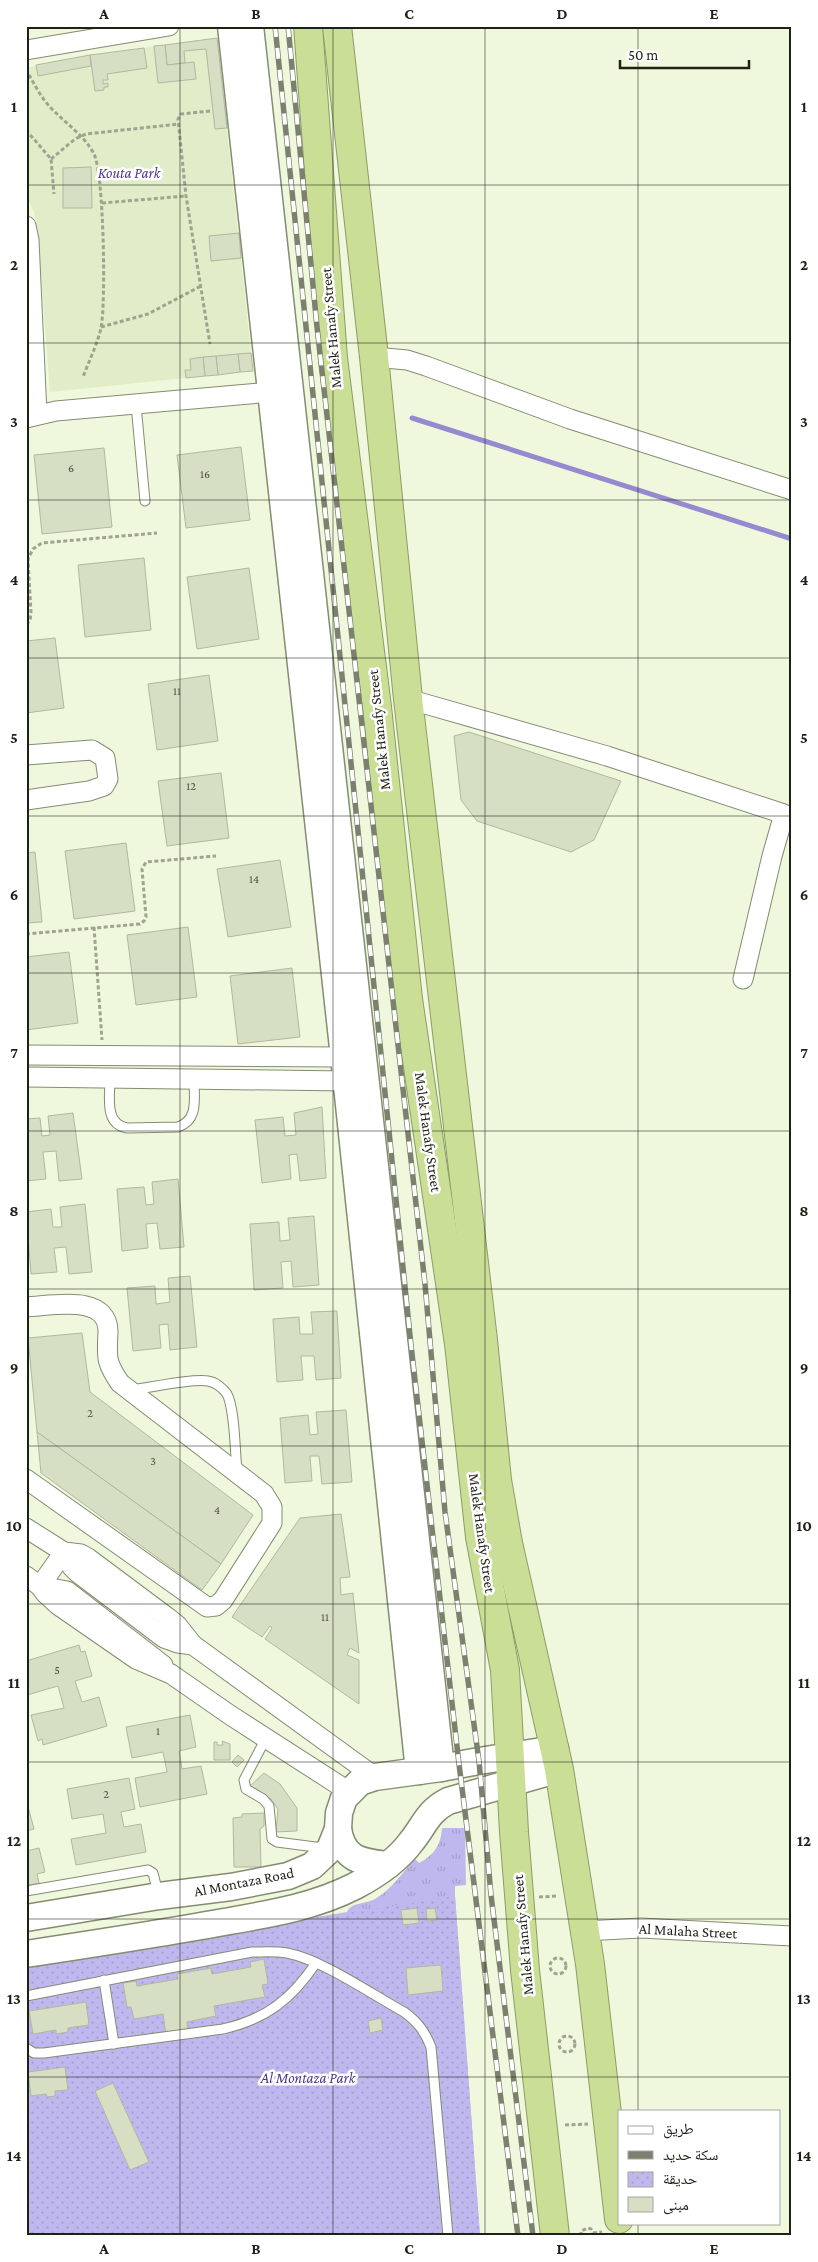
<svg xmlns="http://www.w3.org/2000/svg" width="818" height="2262" viewBox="0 0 818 2262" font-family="'Crimson Pro','Noto Naskh Arabic',serif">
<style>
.built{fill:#e1ecc9}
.grass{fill:url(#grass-tufts)}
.park{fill:url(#park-dots)}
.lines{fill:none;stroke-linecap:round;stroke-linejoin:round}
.stream{stroke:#958ad0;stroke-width:5}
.building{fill:#d6dec3;stroke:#b0b89e}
.lane-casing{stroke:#848c72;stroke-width:11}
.street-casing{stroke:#848c72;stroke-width:21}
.secondary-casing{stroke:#848c72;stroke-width:29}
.highway-casing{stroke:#8e9c69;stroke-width:30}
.path{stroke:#9ea48f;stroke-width:3;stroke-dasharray:4 2.5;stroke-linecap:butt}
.lane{stroke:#fff;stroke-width:9}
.street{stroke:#fff;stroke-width:19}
.secondary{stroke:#fff;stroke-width:26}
.highway{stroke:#cade96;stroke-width:28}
.rail-casing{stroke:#7b816e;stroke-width:5.5}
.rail{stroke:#fff;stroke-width:4;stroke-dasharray:11;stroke-linecap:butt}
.grid{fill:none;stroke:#1e2116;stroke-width:1;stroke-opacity:0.55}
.labels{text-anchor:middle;stroke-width:5;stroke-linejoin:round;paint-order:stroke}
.number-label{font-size:12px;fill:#4c5041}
.park-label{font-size:15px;font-style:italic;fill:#4d398d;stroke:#fff}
.street-label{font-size:15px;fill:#1e2116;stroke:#fff}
.neatline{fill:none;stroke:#1e2116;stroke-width:2}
.grid-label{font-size:16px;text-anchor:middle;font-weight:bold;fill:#1e2116}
</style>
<defs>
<pattern id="grass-tufts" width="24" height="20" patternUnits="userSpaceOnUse" patternTransform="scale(1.25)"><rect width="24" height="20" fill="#bfb8ee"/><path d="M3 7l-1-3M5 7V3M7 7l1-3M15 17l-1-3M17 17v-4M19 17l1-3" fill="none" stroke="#a49ecb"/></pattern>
<pattern id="park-dots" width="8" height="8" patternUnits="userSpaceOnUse" patternTransform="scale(1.25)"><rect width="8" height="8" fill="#bfb8ee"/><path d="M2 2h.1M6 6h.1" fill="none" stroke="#a49ecb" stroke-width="1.8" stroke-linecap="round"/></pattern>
</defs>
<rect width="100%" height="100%" fill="#eff8dc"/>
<!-- built -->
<polygon class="built" points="217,38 253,371 50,392 38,236 34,212 26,195 26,68 90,55"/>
<!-- grass -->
<path class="grass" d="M442,1828h23l1,57 -11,1v10l25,340 -313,-295 180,-29c4,-10 19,-8 28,-13 16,-9 28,-27 40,-40l4,4c15,-8 22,-18 23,-35z"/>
<!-- park -->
<polygon class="park" points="455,1896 480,2236 26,2236 26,1964"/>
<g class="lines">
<!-- stream -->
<polyline class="stream" points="412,418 792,539"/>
</g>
<!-- building -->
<g class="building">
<polygon points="217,38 227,128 215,129 206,49 184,51 185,63 167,65 165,45"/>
<polygon points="165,45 167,65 194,62 196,79 158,83 154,46"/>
<polygon points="144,48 147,68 107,74 108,80 103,80 103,84 108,83 108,87 104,87 104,90 95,91 90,55"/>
<polygon points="90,55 91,66 38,76 36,65"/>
<polygon points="91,167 92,208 63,208 63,168"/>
<polygon points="239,233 241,258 211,261 209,236"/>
<polygon points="251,353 253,371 240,372 238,354"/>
<polygon points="238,354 240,372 218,375 216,356"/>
<polygon points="216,356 218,375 205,376 203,357"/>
<polygon points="203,357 205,376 186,378 185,370 191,370 190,359"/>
<polygon points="241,447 250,520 186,528 177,455"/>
<polygon points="104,448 112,527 42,534 34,455"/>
<polygon points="144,558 151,630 85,637 78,565"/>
<polygon points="249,568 259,639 197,649 187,577"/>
<polygon points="55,638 64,708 26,713 26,641"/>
<polygon points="209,675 218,741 157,750 148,684"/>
<polygon points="469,732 621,781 594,840 571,852 477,821 461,800 454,736"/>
<polygon points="221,773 229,838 167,846 158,781"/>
<polygon points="126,843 135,911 74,919 65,851"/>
<polygon points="35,852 42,922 26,923 26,853"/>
<polygon points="280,860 291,927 228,937 217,869"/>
<polygon points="188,927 197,997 136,1005 127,935"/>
<polygon points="69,952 78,1023 26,1030 26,957"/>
<polygon points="292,968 300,1037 238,1044 230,976"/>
<polygon points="322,1107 326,1178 300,1181 297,1154 289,1155 291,1179 262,1183 255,1120 283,1117 285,1136 296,1135 294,1113"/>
<polygon points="73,1113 82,1179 59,1181 56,1151 43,1152 46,1179 26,1181 26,1119 40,1118 42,1136 50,1135 48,1116"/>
<polygon points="178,1179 184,1247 160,1249 157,1223 146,1224 148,1248 122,1251 117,1189 144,1187 146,1205 154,1204 152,1182"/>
<polygon points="85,1204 92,1272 69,1274 66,1247 54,1248 57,1272 31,1274 26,1212 51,1209 53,1227 62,1227 60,1207"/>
<polygon points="314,1216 319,1285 293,1287 291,1261 281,1262 283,1288 254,1290 250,1224 279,1222 280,1241 290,1240 288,1218"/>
<polygon points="190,1276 197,1347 170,1350 168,1324 159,1325 161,1348 133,1351 127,1288 155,1286 156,1304 170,1302 168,1278"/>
<polygon points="337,1311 341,1378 316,1380 314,1356 301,1356 303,1380 277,1382 273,1319 299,1317 300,1334 313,1334 311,1312"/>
<polygon points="82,1333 90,1392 253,1515 221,1564 37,1432 28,1338"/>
<polygon points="346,1410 352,1482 322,1484 319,1456 310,1456 312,1481 285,1483 280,1418 308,1415 310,1435 318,1434 316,1412"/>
<polygon points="37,1432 221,1564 202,1590 41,1473"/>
<polygon points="341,1514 350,1577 340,1578 341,1595 353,1593 359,1653 350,1648 347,1655 359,1660 359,1704 265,1639 272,1628 270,1626 262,1637 232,1617 300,1518"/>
<polygon points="79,1645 81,1652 85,1651 92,1676 75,1681 82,1702 99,1697 107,1726 43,1745 42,1739 38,1741 31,1715 64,1708 58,1686 27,1695 26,1661"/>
<polygon points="190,1715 196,1747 179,1751 182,1769 201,1766 207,1794 140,1807 135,1778 167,1772 163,1752 132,1758 126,1727"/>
<polygon points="222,1741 230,1744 230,1760 214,1760 214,1742 217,1742 217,1745 223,1745"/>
<polygon points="238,1755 244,1760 237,1767 232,1762"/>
<polygon points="264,1773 280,1784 297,1808 297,1831 276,1832 278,1809 271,1799 249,1787"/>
<polygon points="129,1778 135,1809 121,1812 124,1827 141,1824 146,1852 76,1865 71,1839 106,1833 103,1814 72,1819 67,1789"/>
<polygon points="26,1799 34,1829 26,1831"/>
<polygon points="264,1813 264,1826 260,1829 261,1867 234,1867 233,1818 242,1817 242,1814"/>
<polygon points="39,1848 45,1872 37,1874 39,1883 26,1886 26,1851"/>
<polygon points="417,1908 419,1923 403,1925 401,1910"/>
<polygon points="435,1908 437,1920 427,1921 426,1909"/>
<polygon points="264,1959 268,1984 262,1985 265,1997 214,2006 216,2016 187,2022 188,2031 166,2035 163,2014 134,2019 131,2007 127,2007 123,1983 136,1981 137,1986 178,1979 177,1974 211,1968 212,1974 251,1967 250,1962"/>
<polygon points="441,1965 443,1991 408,1995 406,1968"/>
<polygon points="86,2002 89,2025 68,2028 68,2032 56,2034 56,2030 33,2034 29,2011"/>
<polygon points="381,2018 383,2030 370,2033 368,2021"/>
<polygon points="65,2067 68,2090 55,2091 55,2096 47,2097 46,2094 31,2096 28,2072"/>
<polygon points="113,2083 149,2162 130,2170 95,2091"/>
</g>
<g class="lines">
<defs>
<g id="lane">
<polyline points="136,405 145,501"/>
<path d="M110,1078c0,19 -6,46 17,50l51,-1c21,-7 16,-29 16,-48"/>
<path d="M131,1390c18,-2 62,-12 77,-9 7,1 15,7 19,13 8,15 8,59 10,77"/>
<polyline points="266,1738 244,1780 246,1789 263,1799 269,1806 272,1839 277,1842 323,1848"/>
<polyline points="26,1891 148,1870 153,1873 158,1893"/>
<polyline points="104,1980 114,2044"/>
<path d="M26,1996l226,-44c11,0 23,-1 35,1 36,7 84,41 117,59 14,10 21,20 27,35l17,189"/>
<path d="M26,2048l8,5h10l179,-24c43,-10 68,-29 93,-66"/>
</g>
<g id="street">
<polyline points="26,50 169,26"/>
<polyline points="26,226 29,240 37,414"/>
<polyline points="374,357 407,360 426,366 570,419 792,490"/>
<polyline points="26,418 56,411 272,392"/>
<polyline points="408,699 607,756 784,814 772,856 743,979"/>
<polyline points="26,755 92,750 105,758 108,779 104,786 89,791 26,800"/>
<polyline points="26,1055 344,1057"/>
<polyline points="26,1077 346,1081"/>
<path d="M26,1307c26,-1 82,-14 82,25 -1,25 -3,29 12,51l144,111 8,13v16l-49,77 -7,6 -9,1 -181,-128"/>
<polyline points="26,1528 64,1552 81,1554 88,1558 167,1617 177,1625 193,1645 375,1777"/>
<polyline points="64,1552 72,1567 78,1573 164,1638 178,1643 193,1645"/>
<polyline points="26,1576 40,1586 45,1593 58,1605 136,1659 171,1674 230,1715 348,1791"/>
<polyline points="40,1586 67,1591 163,1665"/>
<polyline points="40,1586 64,1552"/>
<polyline points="584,1931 641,1928 792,1936"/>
</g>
<g id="secondary">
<polyline points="231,26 344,1057 419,1771"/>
<polyline points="250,26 441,1768"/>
<path d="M338,1829c5,31 23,33 50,36"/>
<polyline points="26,1918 159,1896 231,1887 288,1876 312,1866 330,1849 338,1829 339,1813 344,1798 360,1782 375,1777 441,1768 479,1761 555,1749"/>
<path d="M26,1954c66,-10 132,-20 198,-32 45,-8 90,-15 131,-36 21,-11 42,-25 56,-44 14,-17 16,-30 37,-41l111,-32"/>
</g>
<g id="highway">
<polyline points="308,26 333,358 377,707 408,999 459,1344 480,1537 505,1670 514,1832 525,1970 555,2236"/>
<polyline points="337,26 374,357 408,699 483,1340 497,1480 508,1543 559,1769 590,1964 619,2219"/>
</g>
</defs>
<!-- lane casing -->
<use href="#lane" class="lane-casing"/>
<!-- street casing -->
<use href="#street" class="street-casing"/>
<!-- secondary casing -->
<use href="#secondary" class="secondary-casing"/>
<!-- highway casing -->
<use href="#highway" class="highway-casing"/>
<!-- path -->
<g class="path">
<path d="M26,69c7,13 14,27 24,38 15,16 34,28 44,47 10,20 12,150 7,174 -4,17 -12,33 -18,49"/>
<polyline points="210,111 181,114 178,119 186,196 210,344"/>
<polyline points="26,130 51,159 54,194"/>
<polyline points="51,159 75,139 86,134 179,124"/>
<polyline points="102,203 186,196"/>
<polyline points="101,327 148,314 201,286"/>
<polyline points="26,624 30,621 31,613 28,559 33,549 42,543 157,533"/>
<polyline points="94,927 102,1040"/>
<polyline points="26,934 140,924 144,921 146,917 142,869 146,862 216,856"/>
<polyline points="539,1897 558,1896"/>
<circle cx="558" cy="1966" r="8"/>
<circle cx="567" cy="2044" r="8"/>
<polyline points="565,2125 588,2124"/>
<polyline points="593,2233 602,2232"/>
<polyline points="581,2236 581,2231 588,2228 591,2229 592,2236"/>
</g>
<!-- lane -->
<use href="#lane" class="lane"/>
<!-- street -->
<use href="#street" class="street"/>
<!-- secondary -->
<use href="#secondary" class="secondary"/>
<!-- highway -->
<use href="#highway" class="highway"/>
<defs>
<g id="rail">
<polyline points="275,26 411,1345 459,1764 518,2236"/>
<polyline points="288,26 317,327 425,1284 445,1512 479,1761 491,1895 533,2236"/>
</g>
</defs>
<!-- rail casing -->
<use href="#rail" class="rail-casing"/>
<!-- rail -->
<use href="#rail" class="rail"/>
</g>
<!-- grid -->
<path class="grid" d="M180,26v2210M333,26v2210M485,26v2210M638,26v2085M26,185h766M26,343h766M26,500h766M26,658h766M26,816h766M26,973h766M26,1131h766M26,1289h766M26,1446h766M26,1604h766M26,1762h766M26,1919h766M26,2077h766M638,2223v13"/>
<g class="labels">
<!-- number labels -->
<g class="number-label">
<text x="71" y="472">6</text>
<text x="205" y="478">16</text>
<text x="177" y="695">11</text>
<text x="191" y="790">12</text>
<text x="254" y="883">14</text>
<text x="90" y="1417">2</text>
<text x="153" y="1465">3</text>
<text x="217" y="1514">4</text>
<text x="325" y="1621">11</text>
<text x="57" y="1674">5</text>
<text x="158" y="1735">1</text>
<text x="106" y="1798">2</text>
</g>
<!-- park labels -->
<g class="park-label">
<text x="129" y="178">Kouta Park</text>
<text x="308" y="2083">Al Montaza Park</text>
</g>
<!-- street labels -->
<g class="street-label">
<text transform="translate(331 328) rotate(-95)" y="5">Malek Hanafy Street</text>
<text transform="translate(379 730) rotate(-96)" y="5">Malek Hanafy Street</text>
<text transform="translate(428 1132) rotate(82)" y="5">Malek Hanafy Street</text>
<text transform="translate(482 1533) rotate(82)" y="5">Malek Hanafy Street</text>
<text transform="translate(244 1882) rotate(-11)" y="5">Al Montaza Road</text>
<text transform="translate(688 1931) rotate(3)" y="5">Al Malaha Street</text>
<text transform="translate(523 1935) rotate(-95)" y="5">Malek Hanafy Street</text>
</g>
</g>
<!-- border -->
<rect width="818" height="2262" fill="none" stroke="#ffffff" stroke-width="55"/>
<!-- legend -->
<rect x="618" y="2110" width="162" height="115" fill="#ffffff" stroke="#a5a6a2"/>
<rect x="628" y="2126" width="25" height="8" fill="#ffffff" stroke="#a5a6a2"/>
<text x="663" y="2134" font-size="15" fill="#1e2116">طريق</text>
<rect x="628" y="2151" width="25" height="8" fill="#7b816e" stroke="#a5a6a2"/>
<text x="663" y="2160" font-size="15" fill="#1e2116">سكة حديد</text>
<rect x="628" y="2172" width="25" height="15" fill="url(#park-dots)" stroke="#a5a6a2"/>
<text x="663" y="2184" font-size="15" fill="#1e2116">حديقة</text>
<rect x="628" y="2197" width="25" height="15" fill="#d6dec3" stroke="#a5a6a2"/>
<text x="663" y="2210" font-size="15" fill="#1e2116">مبنى</text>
<!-- scale -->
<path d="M620 60v8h129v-8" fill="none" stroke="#1e2116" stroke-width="2.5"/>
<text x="628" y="60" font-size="15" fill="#1e2116" stroke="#ffffff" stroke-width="4" paint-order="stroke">50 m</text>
<rect x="28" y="28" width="762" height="2206" class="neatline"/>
<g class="grid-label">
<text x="104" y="19">A</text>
<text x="256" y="19">B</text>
<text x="409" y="19">C</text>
<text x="562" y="19">D</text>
<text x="714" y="19">E</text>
<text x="14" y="112">1</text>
<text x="804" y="112">1</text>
<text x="14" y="270">2</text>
<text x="804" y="270">2</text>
<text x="14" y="427">3</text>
<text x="804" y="427">3</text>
<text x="14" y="585">4</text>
<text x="804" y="585">4</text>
<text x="14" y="743">5</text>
<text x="804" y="743">5</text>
<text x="14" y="900">6</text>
<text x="804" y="900">6</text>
<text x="14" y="1058">7</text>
<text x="804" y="1058">7</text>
<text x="14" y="1216">8</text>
<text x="804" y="1216">8</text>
<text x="14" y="1373">9</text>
<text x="804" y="1373">9</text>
<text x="14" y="1531">10</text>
<text x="804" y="1531">10</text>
<text x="14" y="1688">11</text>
<text x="804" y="1688">11</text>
<text x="14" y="1846">12</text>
<text x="804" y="1846">12</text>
<text x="14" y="2004">13</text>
<text x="804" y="2004">13</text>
<text x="14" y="2161">14</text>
<text x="804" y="2161">14</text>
<text x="104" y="2254">A</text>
<text x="256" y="2254">B</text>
<text x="409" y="2254">C</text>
<text x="562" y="2254">D</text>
<text x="714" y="2254">E</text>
</g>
</svg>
